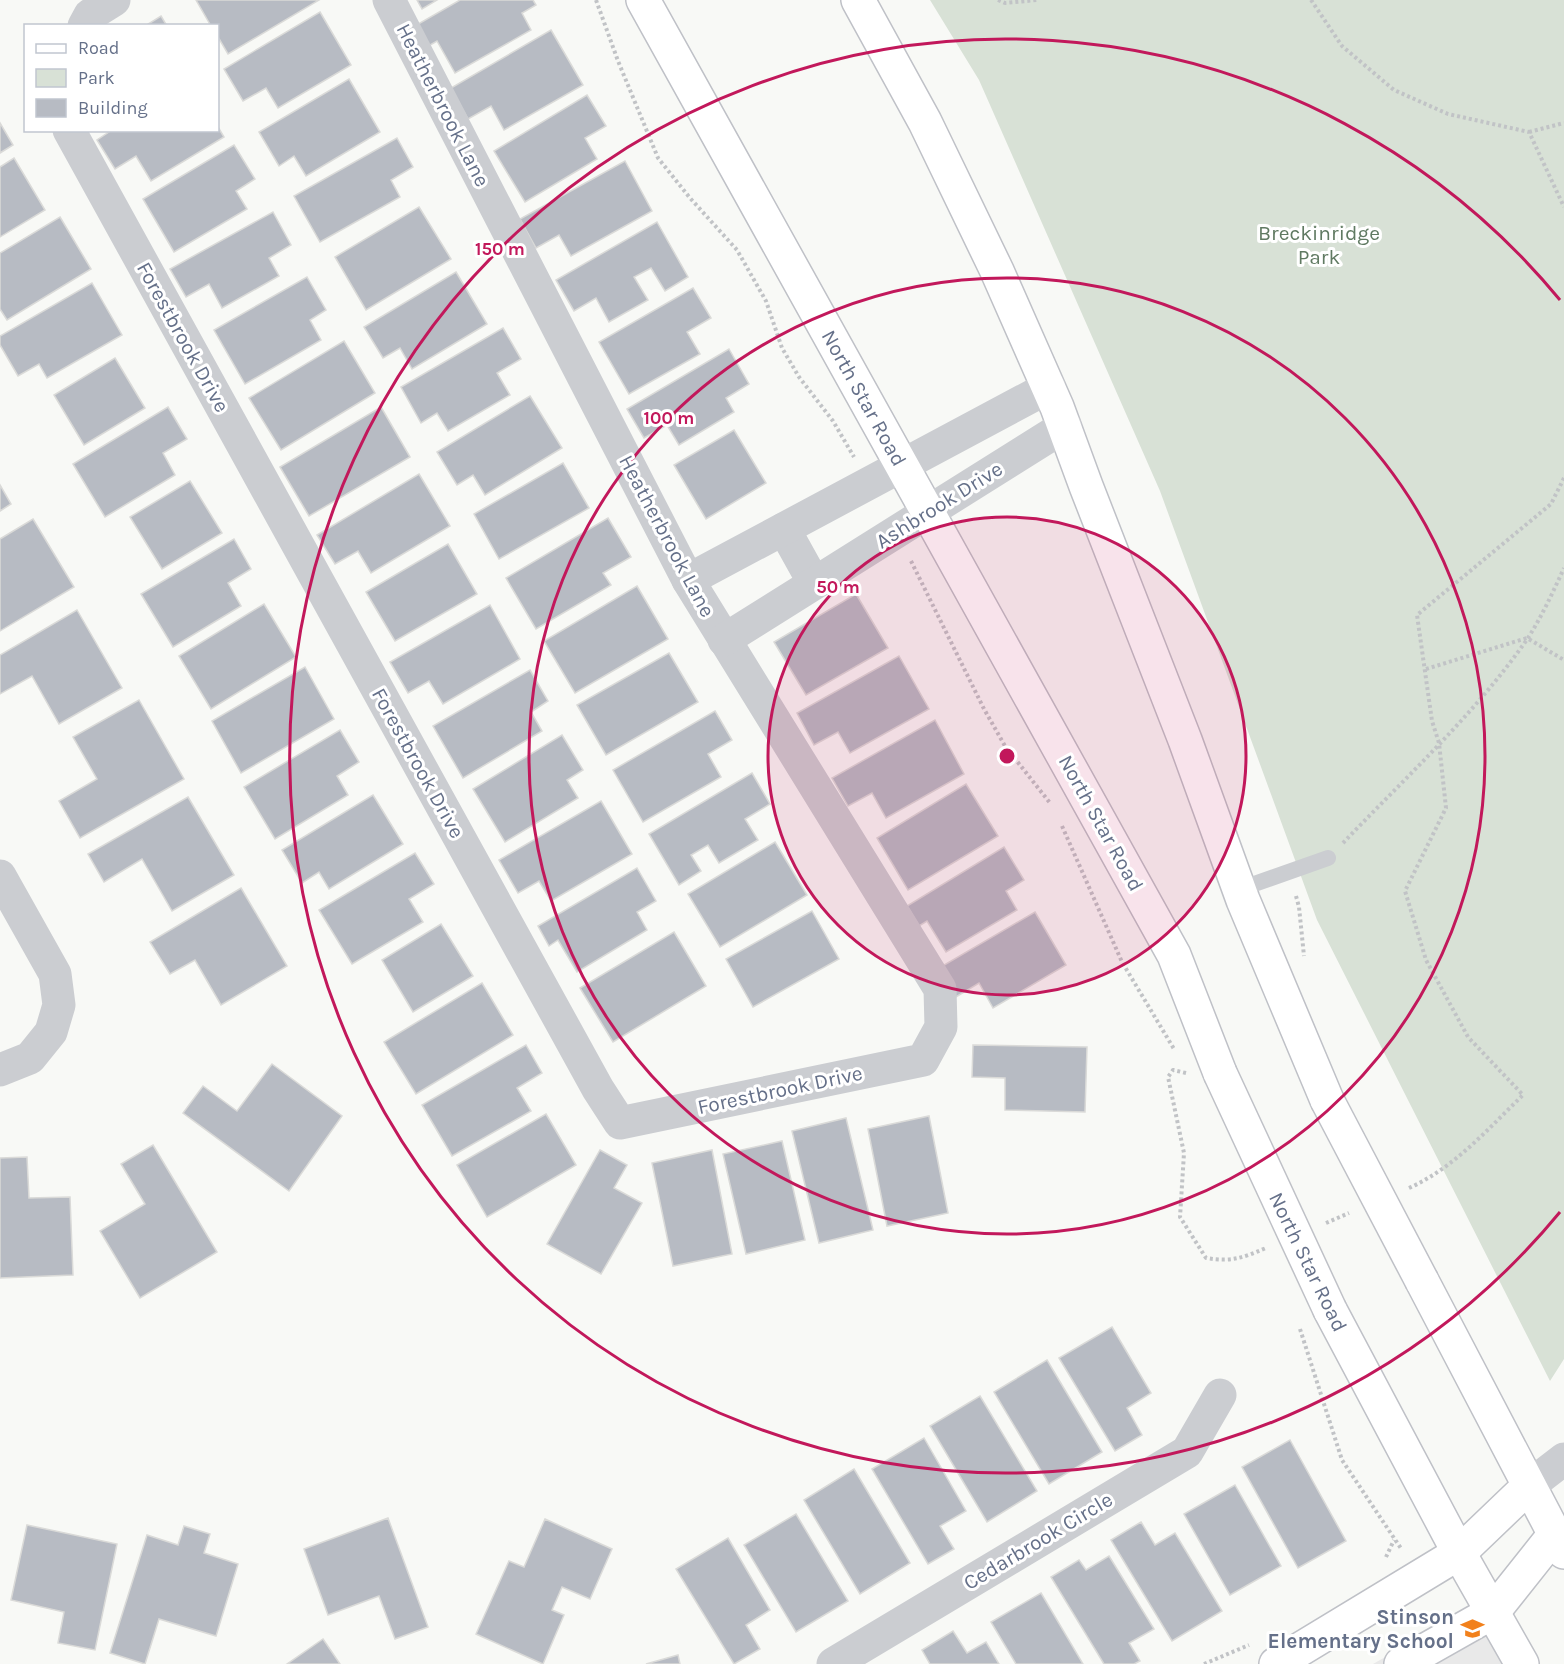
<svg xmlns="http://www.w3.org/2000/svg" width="1564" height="1664" viewBox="0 0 1564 1664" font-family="Karla,sans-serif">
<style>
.built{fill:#e9e9e9}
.green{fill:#d8e1d6}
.building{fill:#b7bbc3;stroke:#dadad8;stroke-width:1.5}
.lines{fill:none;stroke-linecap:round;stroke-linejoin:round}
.secondary-casing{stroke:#bfc1c7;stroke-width:36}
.path{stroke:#c1c3c6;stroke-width:4;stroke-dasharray:3 3;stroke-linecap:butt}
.lane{stroke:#cbcdd1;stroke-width:16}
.street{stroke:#cbcdd1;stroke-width:33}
.secondary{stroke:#fff;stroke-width:33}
.secondary-bridge-casing{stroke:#bfc1c7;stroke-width:36;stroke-linecap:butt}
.secondary-bridge{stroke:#fff;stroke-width:33}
.ring{fill:none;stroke:#c2185b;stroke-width:3}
.labels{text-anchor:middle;stroke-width:6;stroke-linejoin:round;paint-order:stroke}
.street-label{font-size:21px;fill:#657089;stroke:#fff}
.park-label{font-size:21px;fill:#607a62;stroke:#fff}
.poi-label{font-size:21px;font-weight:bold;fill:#657089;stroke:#fff;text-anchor:end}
.centre{fill:#c2185b;stroke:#fff;stroke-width:3}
.ring-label{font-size:18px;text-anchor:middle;font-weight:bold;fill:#c2185b;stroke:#fff;stroke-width:6;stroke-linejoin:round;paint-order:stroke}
</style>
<rect width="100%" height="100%" fill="#f8f9f6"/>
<!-- built -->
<polygon class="built" points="1494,1595 1527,1664 1373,1664"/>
<!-- green -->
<polygon class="green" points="930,0 1564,0 1564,1359 1550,1381 1317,920 1160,491 979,80"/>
<!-- building -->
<g class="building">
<polygon points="196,0 319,0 228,54 218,37 218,26 211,26"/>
<polygon points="417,0 437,0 422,9"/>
<polygon points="460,0 533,0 536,5 522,13 531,30 455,73 437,41 425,48 413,27"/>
<polygon points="320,12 351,65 278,108 266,88 243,101 224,69"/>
<polygon points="161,16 167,26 145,26"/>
<polygon points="551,30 583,85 504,130 491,106 468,119 451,88"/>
<polygon points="349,79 380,132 306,176 294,156 279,166 259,132"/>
<polygon points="587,95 606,126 585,138 597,159 525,202 494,151"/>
<polygon points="0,123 13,145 0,153"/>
<polygon points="218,127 224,137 151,181 136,156 115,169 97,140 112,130 218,130"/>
<polygon points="397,138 413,167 391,180 400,197 320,242 294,196"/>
<polygon points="234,145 255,179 236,191 247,209 174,252 143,199"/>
<polygon points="14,158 45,210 0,237 0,167"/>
<polygon points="625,161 652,211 571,256 559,235 536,248 520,219"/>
<polygon points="419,207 451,259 366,310 335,257"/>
<polygon points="273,212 291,245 269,258 279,276 222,308 209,284 186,297 170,269"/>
<polygon points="60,217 91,269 7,320 0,309 0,253"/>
<polygon points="657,222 688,277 665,291 651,268 634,277 648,300 609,322 596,298 574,311 556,280"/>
<polygon points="456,272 487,324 412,369 400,348 383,358 364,327"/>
<polygon points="307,277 326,310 310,320 321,340 245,384 214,330"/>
<polygon points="92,283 122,335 47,378 39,364 18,376 0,345 0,336"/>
<polygon points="693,288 711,318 687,332 700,354 629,394 599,342"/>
<polygon points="503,328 521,359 497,373 510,395 448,431 437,413 421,423 401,387"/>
<polygon points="344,341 375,393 281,450 249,398"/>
<polygon points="729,349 749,384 726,398 734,412 679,445 667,425 644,438 627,409"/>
<polygon points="115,358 145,408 84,445 54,395"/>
<polygon points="530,396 562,448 485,495 473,475 457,485 437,452"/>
<polygon points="168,407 187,439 163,453 175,475 105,517 73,464"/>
<polygon points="381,407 410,457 309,516 280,467"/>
<polygon points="734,430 766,483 706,519 674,465"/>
<polygon points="563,463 589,508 499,559 474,514"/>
<polygon points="419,474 450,526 371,573 358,551 335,564 317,535"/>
<polygon points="190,481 222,533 162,569 130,517"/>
<polygon points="0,485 11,504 0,511"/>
<polygon points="608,518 631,557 603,573 611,585 536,629 506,578"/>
<polygon points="33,519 74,587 0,631 0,539"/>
<polygon points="234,539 251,569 228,583 241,606 173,647 141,594"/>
<polygon points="448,544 477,594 395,641 366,592"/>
<polygon points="637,586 668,639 575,693 544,641"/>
<polygon points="856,594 888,648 806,695 774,642"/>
<polygon points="264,604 296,657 211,709 179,656"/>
<polygon points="490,605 520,659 443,704 429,681 408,693 390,662"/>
<polygon points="77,610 122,688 59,724 32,676 0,694 0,655"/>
<polygon points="669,653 698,702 606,755 577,705"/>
<polygon points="899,656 929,709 850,753 838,732 814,745 797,713"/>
<polygon points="305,667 334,719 241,773 212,721"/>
<polygon points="530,670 548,701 531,712 542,731 463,778 433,726"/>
<polygon points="139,700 184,779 80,838 59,801 97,779 73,737"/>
<polygon points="715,711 732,740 708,754 721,777 643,822 613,770"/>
<polygon points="935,720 964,774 886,818 872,793 848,806 832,778"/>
<polygon points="340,730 359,762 337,776 348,795 275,839 244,787"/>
<polygon points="562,735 583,770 567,780 578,798 505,842 473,789"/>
<polygon points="752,773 770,804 745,819 758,840 719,863 708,845 691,855 701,871 679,885 649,834"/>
<polygon points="966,784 998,836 908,890 877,838"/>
<polygon points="373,795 403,844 329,889 319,872 302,883 282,850"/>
<polygon points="188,797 234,875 172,911 142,859 104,882 88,854"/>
<polygon points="601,801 632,854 551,901 539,881 518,893 499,860"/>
<polygon points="775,842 807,895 720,947 688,894"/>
<polygon points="1004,847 1024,880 1006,891 1017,910 946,952 927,921 919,926 907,906"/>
<polygon points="415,853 434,884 409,899 423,922 352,964 319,910"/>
<polygon points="637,868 656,901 637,912 647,930 577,972 558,940 549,946 538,926"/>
<polygon points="241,888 287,966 221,1005 195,960 170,974 150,942"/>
<polygon points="812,911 839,959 753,1007 726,959"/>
<polygon points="1035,912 1066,965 993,1008 979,983 956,997 939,968"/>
<polygon points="441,924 473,976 413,1012 382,960"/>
<polygon points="674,932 706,986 613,1042 580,988"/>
<polygon points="482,983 513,1035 416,1094 384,1042"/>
<polygon points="526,1045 542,1073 517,1088 531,1111 452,1156 422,1105"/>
<polygon points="973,1045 1087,1047 1085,1112 1005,1110 1005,1078 972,1077"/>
<polygon points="272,1064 342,1116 289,1191 183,1113 203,1086 237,1111"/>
<polygon points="546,1114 576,1165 487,1217 457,1165"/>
<polygon points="929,1116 948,1213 887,1226 868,1129"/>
<polygon points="846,1118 873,1230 819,1243 792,1131"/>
<polygon points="782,1141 805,1240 746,1254 723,1154"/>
<polygon points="153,1145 217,1252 140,1298 100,1231 145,1204 121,1164"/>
<polygon points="600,1150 627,1165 614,1188 642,1203 601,1274 547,1244"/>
<polygon points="712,1150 732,1254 673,1266 652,1163"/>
<polygon points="27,1157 29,1198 70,1197 73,1275 0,1278 0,1158"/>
<polygon points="1112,1327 1151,1393 1127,1408 1142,1435 1115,1451 1059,1358"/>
<polygon points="1047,1360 1102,1452 1049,1484 994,1392"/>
<polygon points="980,1396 1037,1491 987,1522 930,1426"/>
<polygon points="924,1438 966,1511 940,1526 954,1549 928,1564 872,1469"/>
<polygon points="1290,1440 1346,1541 1298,1568 1242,1467"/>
<polygon points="854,1469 910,1563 860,1594 804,1500"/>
<polygon points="1235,1485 1281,1566 1230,1595 1184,1514"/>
<polygon points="796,1514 848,1601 796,1632 744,1545"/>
<polygon points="388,1518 428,1627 395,1639 379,1596 328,1615 304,1549"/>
<polygon points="545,1519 612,1549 590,1599 562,1587 552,1610 564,1615 543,1664 476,1634 509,1561 524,1567"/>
<polygon points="1141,1522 1155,1545 1175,1533 1222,1611 1172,1641 1111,1540"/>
<polygon points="27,1525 117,1544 95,1650 58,1643 64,1612 11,1600"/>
<polygon points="184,1526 210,1534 204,1553 238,1564 216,1636 159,1619 145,1664 110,1653 147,1535 178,1545"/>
<polygon points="728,1538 770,1610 746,1625 760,1649 734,1664 676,1569"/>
<polygon points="1109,1556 1154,1629 1129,1643 1140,1661 1134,1664 1104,1664 1051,1577 1079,1560 1086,1570"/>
<polygon points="1041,1593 1083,1664 1016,1664 991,1622"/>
<polygon points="953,1631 967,1653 986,1642 999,1664 930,1664 922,1650"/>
<polygon points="323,1639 340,1664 287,1664"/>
<polygon points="678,1655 680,1664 646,1664"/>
</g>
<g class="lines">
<defs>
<g id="secondary">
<polyline points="643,0 1174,955 1220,1073"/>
<polyline points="858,0 925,122 997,271 1057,407 1086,486 1185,740 1243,900 1327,1100"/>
<polyline points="1422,1281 1564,1552"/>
<polyline points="1330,1310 1459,1553 1522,1664"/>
<polyline points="1276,1664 1459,1553 1529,1486"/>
<polyline points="1401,1664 1493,1612 1555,1534"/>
</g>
</defs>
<!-- secondary casing -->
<use href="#secondary" class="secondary-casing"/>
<!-- path -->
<g class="path">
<polyline points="596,0 618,61 658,158 690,198 737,250 766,301 782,348 799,377 833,421 854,457"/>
<polyline points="998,0 1005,3 1037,0"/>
<polyline points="1311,0 1342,46 1394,90 1448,114 1529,132 1564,207"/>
<polyline points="1529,132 1564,123"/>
<polyline points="911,561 984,709 1005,746 1050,803"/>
<polyline points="1426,669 1527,638 1564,660"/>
<polyline points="1062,826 1122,962 1174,1049"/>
<path d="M1343,843c63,-66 133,-130 185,-205 14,-22 25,-46 36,-70"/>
<polyline points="1296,896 1299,907 1304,956"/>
<path d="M1186,1073l-13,-3 -5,7 16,76 -4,64 26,41c26,4 36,0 60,-10"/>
<path d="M1409,1188c45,-20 79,-59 114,-93l-55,-58 -42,-77 -21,-69 41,-83 -7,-65 -7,-22 -15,-106 134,-111 13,-26"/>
<polyline points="1326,1223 1349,1213"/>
<polyline points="1300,1329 1342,1460 1402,1550"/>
<polyline points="1386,1557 1394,1540"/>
<polyline points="1204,1664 1249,1645"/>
</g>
<!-- lane -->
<polyline class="lane" points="1240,889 1328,858"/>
<!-- street -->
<g class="street">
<polyline points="84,26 90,15 114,0"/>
<polyline points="69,130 598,1089 620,1123 923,1060 941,1027 940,989 688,580 389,0"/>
<polyline points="784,529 814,583"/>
<polyline points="688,580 1049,387"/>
<polyline points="724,640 1065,426"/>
<polyline points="0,876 55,974 59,1005 51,1032 30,1058 0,1070"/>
<polyline points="1529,1486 1564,1459"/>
<polyline points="833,1664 1187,1452 1220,1395"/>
</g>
<!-- secondary -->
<use href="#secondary" class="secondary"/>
<defs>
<g id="secondary-bridge">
<polyline points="1220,1073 1330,1310"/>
<polyline points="1327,1100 1422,1281"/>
</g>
</defs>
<!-- secondary-bridge casing -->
<use href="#secondary-bridge" class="secondary-bridge-casing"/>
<!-- secondary-bridge -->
<use href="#secondary-bridge" class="secondary-bridge"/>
</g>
<!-- distance rings -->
<circle cx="1007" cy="756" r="239" fill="#c2185b" fill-opacity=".12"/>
<g class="ring">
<circle cx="1007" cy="756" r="239"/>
<circle cx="1007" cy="756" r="478"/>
<path d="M1560 1212A717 717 0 1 1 1560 300"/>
</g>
<!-- icons -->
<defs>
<symbol id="school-bare" viewBox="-9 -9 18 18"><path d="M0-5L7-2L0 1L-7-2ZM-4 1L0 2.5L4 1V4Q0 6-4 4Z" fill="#f2811c" stroke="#fff" stroke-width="2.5" paint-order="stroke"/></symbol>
</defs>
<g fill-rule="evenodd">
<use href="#school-bare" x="1456" y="1612" width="33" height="33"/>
</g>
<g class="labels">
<!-- street labels -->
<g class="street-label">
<text transform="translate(443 105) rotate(63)" y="7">Heatherbrook Lane</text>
<text transform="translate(183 337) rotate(61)" y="7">Forestbrook Drive</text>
<text transform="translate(864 398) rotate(61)" y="7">North Star Road</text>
<text transform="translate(939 505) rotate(-32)" y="7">Ashbrook Drive</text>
<text transform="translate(667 536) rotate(62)" y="7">Heatherbrook Lane</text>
<text transform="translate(418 763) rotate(61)" y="7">Forestbrook Drive</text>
<text transform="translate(1101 823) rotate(61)" y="7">North Star Road</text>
<text transform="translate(780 1090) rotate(-12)" y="7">Forestbrook Drive</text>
<text transform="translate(1308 1262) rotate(64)" y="7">North Star Road</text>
<text transform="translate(1038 1541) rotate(-31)" y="7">Cedarbrook Circle</text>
</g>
<!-- park labels -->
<g class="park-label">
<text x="1319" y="240">Breckinridge<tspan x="1319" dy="24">Park</tspan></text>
</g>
<!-- poi labels -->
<g class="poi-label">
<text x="1454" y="1624">Stinson<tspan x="1454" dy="24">Elementary School</tspan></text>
</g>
</g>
<circle cx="1007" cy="756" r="9" class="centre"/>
<g class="ring-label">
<text x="500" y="255">150 m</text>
<text x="669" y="424">100 m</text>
<text x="838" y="593">50 m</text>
</g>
<!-- legend -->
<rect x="24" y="24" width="195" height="108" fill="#ffffff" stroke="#c1c6d0" stroke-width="1.5"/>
<rect x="36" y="44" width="30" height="9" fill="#ffffff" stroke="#c1c6d0" stroke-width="1.5"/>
<text x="78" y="54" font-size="18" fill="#657089">Road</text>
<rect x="36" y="69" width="30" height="18" fill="#d8e1d6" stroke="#c1c6d0" stroke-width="1.5"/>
<text x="78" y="84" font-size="18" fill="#657089">Park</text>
<rect x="36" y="99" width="30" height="18" fill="#b7bbc3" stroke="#c1c6d0" stroke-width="1.5"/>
<text x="78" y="114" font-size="18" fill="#657089">Building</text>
</svg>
